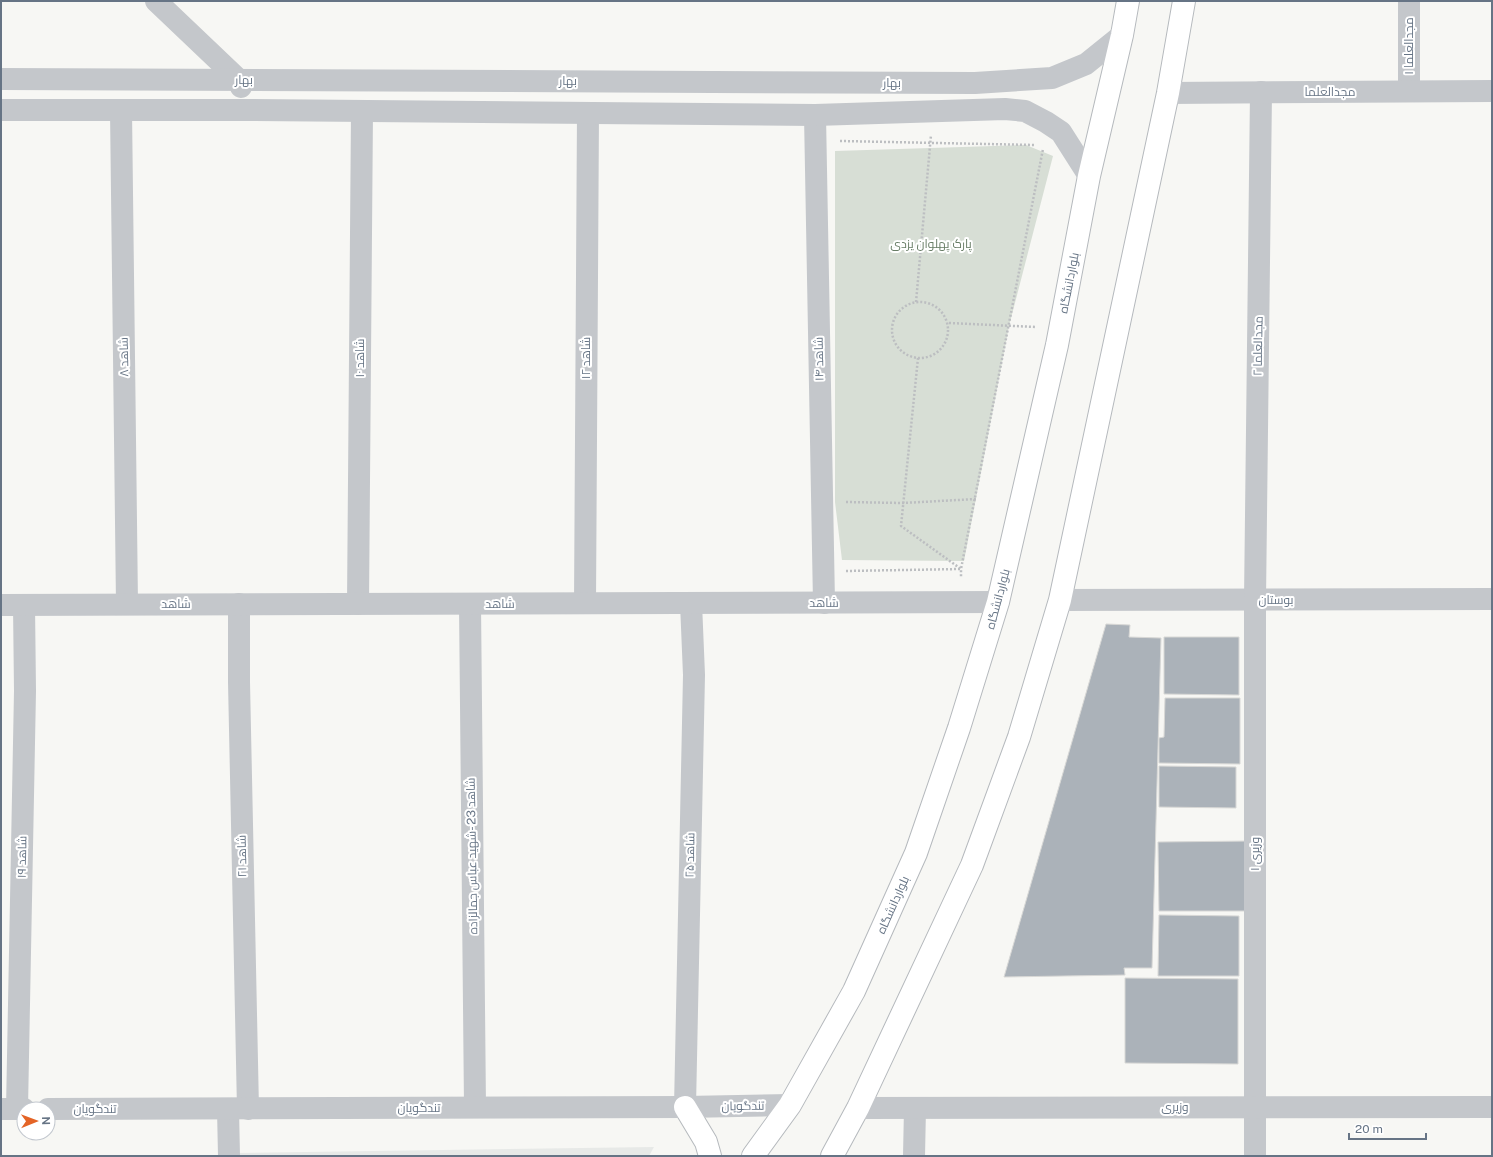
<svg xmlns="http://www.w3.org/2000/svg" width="1493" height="1157" viewBox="0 0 1493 1157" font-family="'Public Sans',Cairo,sans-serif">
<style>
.built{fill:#e7e9e7}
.green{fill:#d7ded5}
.building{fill:#abb2b9;stroke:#d8d8d6}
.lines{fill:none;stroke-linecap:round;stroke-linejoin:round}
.primary-casing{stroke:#b5b9bd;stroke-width:24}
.path{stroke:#bcbec1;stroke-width:2.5;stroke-dasharray:2 2;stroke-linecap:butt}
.minor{stroke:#c4c7cb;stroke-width:22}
.tertiary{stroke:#c4c7cb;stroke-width:22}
.primary{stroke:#fff;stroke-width:22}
.labels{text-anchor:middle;stroke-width:4;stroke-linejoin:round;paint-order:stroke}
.street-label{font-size:12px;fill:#667485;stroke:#fff}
.park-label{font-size:12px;fill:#677c65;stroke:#fff}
</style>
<rect width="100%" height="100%" fill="#f7f7f4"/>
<!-- built -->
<polygon class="built" points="654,1147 649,1156 237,1156 237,1153"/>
<!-- green -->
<polygon class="green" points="1026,145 1053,156 1009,326 964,561 842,560 835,502 835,151"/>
<!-- building -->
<g class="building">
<polygon points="1106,624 1130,625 1129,637 1161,638 1152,968 1124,968 1125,975 1004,977"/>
<polygon points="1164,637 1239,637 1239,695 1164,694"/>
<polygon points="1165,698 1240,698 1240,764 1159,763 1159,738 1164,737"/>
<polygon points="1159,766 1236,767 1236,808 1159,807"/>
<polygon points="1251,841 1251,911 1159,911 1158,842"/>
<polygon points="1159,915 1239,916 1239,976 1158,976"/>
<polygon points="1125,978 1238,979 1238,1064 1125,1063"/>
</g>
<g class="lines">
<defs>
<g id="primary">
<polyline points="685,1107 706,1142 710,1156"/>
<polyline points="753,1156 790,1105 854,991 916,853 959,728 998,602 1057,345 1089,176 1122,35 1128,1"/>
<polyline points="832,1156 858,1108 972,865 1019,737 1060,600 1168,93 1184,1"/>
</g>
</defs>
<!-- primary casing -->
<use href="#primary" class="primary-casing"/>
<!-- path -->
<g class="path">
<polyline points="840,141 1035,145"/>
<circle cx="920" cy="330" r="28"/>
<polyline points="916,302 931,135"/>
<polyline points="949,323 1036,327"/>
<polyline points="918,358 901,526 961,569 961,578"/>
<polyline points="846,502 903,503 976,499"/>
<polyline points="846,571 961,569 1043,149"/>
</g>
<!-- minor -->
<g class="minor">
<polyline points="1409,91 1409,1"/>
<polyline points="121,110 127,604"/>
<polyline points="815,115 824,603"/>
<polyline points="1060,600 1492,599"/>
<polyline points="585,603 588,113"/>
<polyline points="239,604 239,682 248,1109"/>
<polyline points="358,604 362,111"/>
<polyline points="470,604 475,1107"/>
<polyline points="685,1107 694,675 691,603"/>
<polyline points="17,1109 25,691 24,605"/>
<polyline points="228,1109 229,1156"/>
<polyline points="914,1156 915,1108"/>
<polyline points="1255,1156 1255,600 1261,92"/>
</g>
<!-- tertiary -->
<g class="tertiary">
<polyline points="156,1 239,80 241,87"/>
<polyline points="1,79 975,83 1052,78 1086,64 1122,35"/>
<polyline points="1168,93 1492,91"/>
<polyline points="1,110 247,110 815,115 1005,109 1025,111 1046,122 1061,132 1089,176"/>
<polyline points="1,605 998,602"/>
<polyline points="858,1108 1492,1107"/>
<polyline points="1,1109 24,1109"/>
<polyline points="48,1109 685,1107 790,1105"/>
</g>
<!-- primary -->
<use href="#primary" class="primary"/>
</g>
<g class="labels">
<!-- street labels -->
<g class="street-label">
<text transform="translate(1409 46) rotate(-90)" y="4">مجدالعلما ۱</text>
<text x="244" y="84">بهار</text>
<text x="568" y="85">بهار</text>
<text x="892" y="87">بهار</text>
<text x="1330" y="96">مجدالعلما</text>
<text transform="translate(1069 283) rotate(-79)" y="4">بلواردانشگاه</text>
<text transform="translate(1258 346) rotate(-89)" y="4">مجدالعلما ۲</text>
<text transform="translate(124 357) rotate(-91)" y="4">شاهد ۸</text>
<text transform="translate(360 358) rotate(-90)" y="4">شاهد ۱۰</text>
<text transform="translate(586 358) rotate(-90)" y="4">شاهد ۱۲</text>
<text transform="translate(819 359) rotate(-91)" y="4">شاهد ۱۴</text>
<text transform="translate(998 599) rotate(-75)" y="4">بلواردانشگاه</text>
<text x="1276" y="604">بوستان</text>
<text x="824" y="607">شاهد</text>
<text x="176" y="608">شاهد</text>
<text x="500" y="608">شاهد</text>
<text transform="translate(1255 854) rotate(-90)" y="4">وزیری ۱</text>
<text transform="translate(690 855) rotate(-89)" y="4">شاهد ۲۵</text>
<text transform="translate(242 856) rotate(-91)" y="4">شاهد ۲۱</text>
<text transform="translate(472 856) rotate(-91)" y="4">شاهد 23 -شهید عباس جمالزاده</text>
<text transform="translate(22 857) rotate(-89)" y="4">شاهد ۱۹</text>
<text transform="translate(893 905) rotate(-66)" y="4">بلواردانشگاه</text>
<text transform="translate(743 1106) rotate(-1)" y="4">تندگویان</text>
<text x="1175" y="1111">وزیری</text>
<text x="419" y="1112">تندگویان</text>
<text x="95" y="1113">تندگویان</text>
</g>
<!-- park labels -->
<g class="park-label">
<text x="931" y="248">پارک پهلوان یزدی</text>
</g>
</g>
<!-- border -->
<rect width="1493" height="1157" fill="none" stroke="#667485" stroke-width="4"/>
<!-- north arrow -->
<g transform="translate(36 1121) rotate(89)"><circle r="19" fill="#ffffff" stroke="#c2c7ce"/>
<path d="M0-3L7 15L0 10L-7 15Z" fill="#e46426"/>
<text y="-6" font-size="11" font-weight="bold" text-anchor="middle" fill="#667485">N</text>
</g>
<!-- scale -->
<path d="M1349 1133v6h77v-6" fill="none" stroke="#667485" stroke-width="2"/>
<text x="1355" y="1133" font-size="12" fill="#667485" stroke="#ffffff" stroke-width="3" paint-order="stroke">20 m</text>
</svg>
